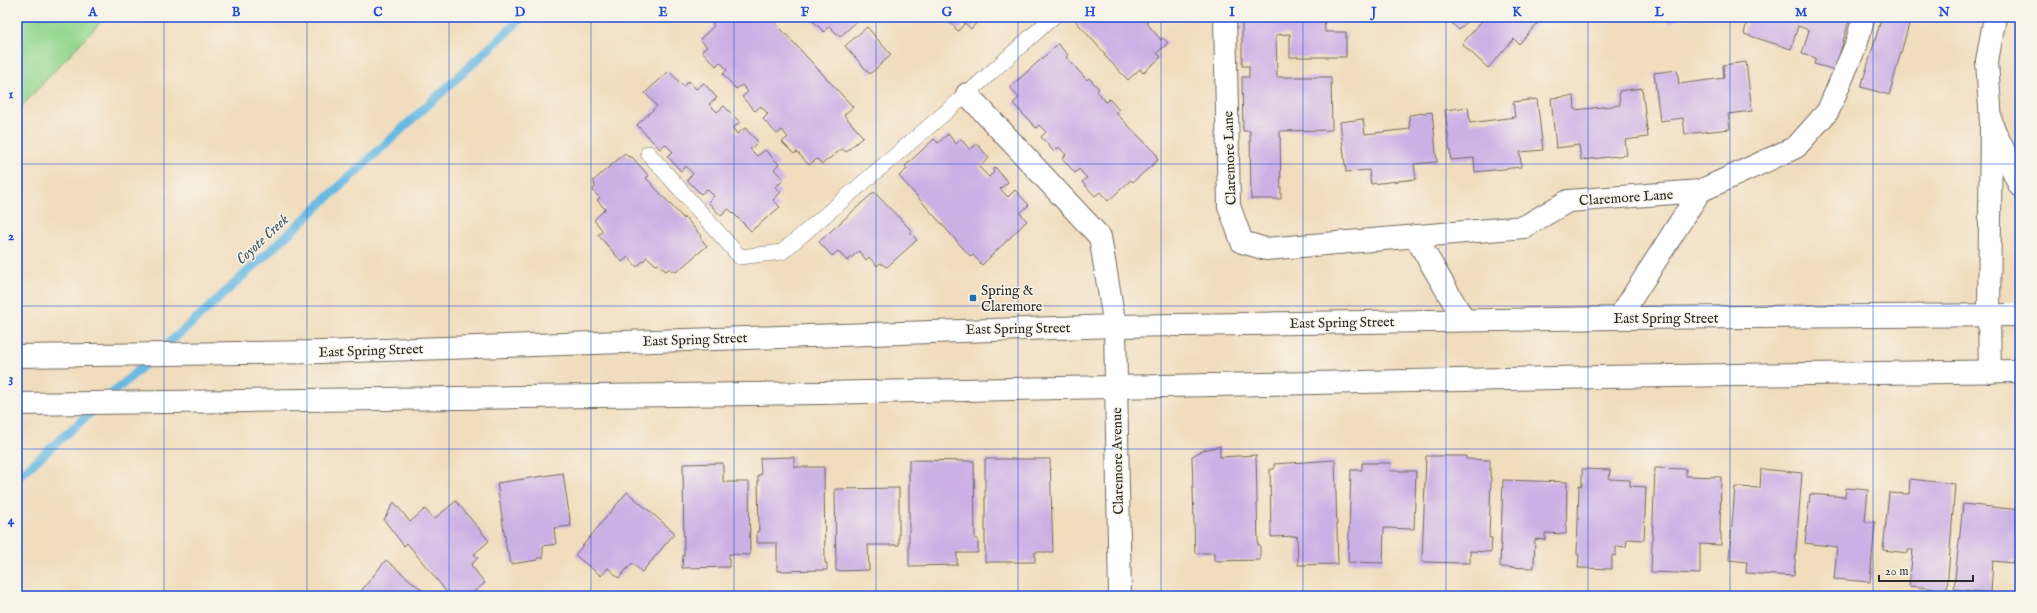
<svg xmlns="http://www.w3.org/2000/svg" width="2037" height="613" viewBox="0 0 2037 613" font-family="'IM FELL English',serif">
<style>
.park{fill:#94d78f;stroke:#60815d}
.lines{fill:none;stroke-linecap:round;stroke-linejoin:round}
.stream{stroke:#68bae3;stroke-width:9}
.building{fill:#ccb0e5}
.service-casing{stroke:#70695e;stroke-width:16}
.minor-casing{stroke:#70695e;stroke-width:24}
.secondary-casing{stroke:#70695e;stroke-width:24}
.motorway-casing{stroke:#70695e;stroke-width:24}
.service{stroke:#fff;stroke-width:15}
.minor{stroke:#fff;stroke-width:22}
.secondary{stroke:#fff;stroke-width:22}
.motorway{stroke:#fff;stroke-width:22}
.grid{fill:none;stroke:#1d4ed8;stroke-width:1;stroke-opacity:0.55}
.poi-dot{fill:#1f6fb2;stroke:#f7f3e8;stroke-width:1.5}
.labels{text-anchor:middle;stroke-width:3;stroke-linejoin:round;paint-order:stroke}
.street-label{font-size:14px;fill:#2b2b2b;stroke:#f7f3e8}
.poi-label{font-size:14px;fill:#2b2b2b;stroke:#f7f3e8;text-anchor:start}
.water-label{font-size:15px;font-style:italic;fill:#3d5662;stroke:#f7f3e8}
.neatline{fill:none;stroke:#1d4ed8;stroke-width:1.5}
.grid-label{font-size:13px;text-anchor:middle;font-weight:bold;fill:#1d4ed8}
</style>
<rect width="100%" height="100%" fill="#f7f3e8"/>
<filter id="ink" filterUnits="userSpaceOnUse"><feTurbulence type="fractalNoise" baseFrequency=".025" numOctaves="2"/><feDisplacementMap in="SourceGraphic" scale="8" xChannelSelector="R" yChannelSelector="G"/><feConvolveMatrix kernelMatrix="1 2 1 2 8 2 1 2 1" color-interpolation-filters="sRGB"/></filter>
<filter id="wash" filterUnits="userSpaceOnUse"><feTurbulence type="fractalNoise" baseFrequency=".012" numOctaves="4" result="noise"/><feDisplacementMap in="SourceGraphic" scale="16" xChannelSelector="R" yChannelSelector="G"/><feGaussianBlur stdDeviation="0.9" result="paint"/><feColorMatrix in="noise" values="0 0 0 0 0 0 0 0 0 0 0 0 0 0 0 0 0 1.4 0 .05"/><feComposite in="paint" operator="in"/></filter>
<g filter="url(#wash)">
<rect width="100%" height="100%" fill="#f1ddbd"/>
<!-- park -->
<polygon class="park" points="17,17 105,17 17,111"/>
<g class="lines">
<!-- stream -->
<polyline class="stream" points="17,478 205,311 523,17"/>
</g>
<g id="blocks">
<!-- building -->
<g class="building">
<polygon points="720,17 770,17 853,107 844,115 863,137 846,152 842,149 822,164 817,159 809,165 797,152 794,154 782,142 788,137 782,130 777,134 763,119 768,114 761,106 755,111 742,97 748,92 742,85 736,89 723,74 727,70 720,62 716,66 702,51 707,47 700,39 714,26 712,24"/>
<polygon points="809,17 861,17 840,37 829,26 824,32"/>
<polygon points="940,17 987,17 981,23 978,21 971,29 965,23 958,31 945,17 942,19"/>
<polygon points="1072,17 1152,17 1146,22 1161,40 1163,38 1168,43 1157,53 1161,57 1143,73 1140,69 1128,80 1104,55 1105,54"/>
<polygon points="1242,17 1324,17 1325,32 1346,32 1346,57 1290,57 1290,34 1276,35 1277,77 1331,77 1332,130 1280,131 1281,199 1251,199 1250,131 1243,131 1242,77 1249,77 1249,66 1242,66"/>
<polygon points="1445,17 1471,17 1459,30"/>
<polygon points="1478,17 1543,17 1519,44 1514,39 1488,68 1462,44 1482,21"/>
<polygon points="1667,17 1680,17 1670,23"/>
<polygon points="1748,17 1850,17 1835,70 1814,64 1816,58 1802,54 1809,30 1798,26 1791,49 1744,34"/>
<polygon points="1882,17 1911,17 1889,95 1861,87"/>
<polygon points="867,27 891,55 870,74 845,46"/>
<polygon points="1058,44 1068,55 1066,57 1087,80 1089,78 1099,89 1097,91 1106,102 1109,99 1119,110 1116,113 1158,156 1156,157 1158,160 1133,182 1131,180 1108,201 1100,192 1095,196 1082,182 1087,178 1079,169 1075,173 1062,158 1066,155 1059,147 1054,152 1041,137 1046,132 1039,125 1036,128 1013,103 1019,98 1010,87"/>
<polygon points="1746,62 1752,111 1728,114 1730,129 1685,134 1683,118 1660,121 1654,73 1677,70 1679,84 1724,78 1723,65"/>
<polygon points="669,71 683,86 689,81 696,89 704,83 717,98 709,104 717,112 724,106 740,122 733,128 737,134 745,128 758,142 750,149 757,156 765,150 779,164 774,169 784,180 775,187 781,192 773,200 780,207 751,231 729,209 721,216 708,202 714,196 707,189 701,194 687,180 693,174 686,166 681,171 667,156 673,152 665,144 660,149 637,125 657,106 645,93"/>
<polygon points="1642,88 1648,137 1625,140 1627,155 1581,160 1579,145 1556,148 1551,98 1574,96 1575,110 1620,105 1619,91"/>
<polygon points="1537,99 1543,150 1520,152 1521,167 1475,172 1474,158 1451,160 1445,110 1468,107 1470,123 1515,117 1513,102"/>
<polygon points="1432,112 1437,162 1414,164 1416,179 1371,184 1369,170 1346,172 1340,122 1363,119 1365,134 1410,129 1409,115"/>
<polygon points="948,134 956,144 961,139 970,150 977,144 989,158 979,167 989,177 994,172 993,170 995,167 1008,182 1000,189 1008,197 1015,190 1029,205 1020,213 1027,221 982,265 973,255 971,257 899,176 907,169 905,166 934,139 938,143"/>
<polygon points="625,153 628,157 632,157 649,176 646,178 684,219 685,217 701,236 700,237 707,246 676,272 674,270 672,271 670,268 666,271 658,264 656,265 647,257 637,267 628,257 622,262 598,235 603,231 594,220 605,209 597,200 600,198 593,191 595,186 594,184 595,183 593,181"/>
<polygon points="874,192 909,228 912,232 910,233 917,240 887,267 880,263 877,266 869,257 866,260 859,251 847,261 838,251 832,256 819,242"/>
<polygon points="1220,446 1220,457 1256,455 1258,545 1260,545 1260,560 1214,561 1214,553 1195,553 1192,456 1204,450"/>
<polygon points="1426,456 1466,456 1466,459 1490,460 1490,477 1491,477 1489,538 1492,538 1491,552 1470,551 1470,563 1422,562"/>
<polygon points="794,457 794,467 824,467 825,563 827,563 827,570 777,571 777,543 757,543 757,531 759,531 758,475 761,475 760,458"/>
<polygon points="985,459 1050,459 1053,552 1035,552 1035,562 985,562"/>
<polygon points="909,460 974,461 975,539 978,539 978,553 957,553 957,565 909,566"/>
<polygon points="1335,460 1338,564 1298,565 1297,536 1271,537 1270,469 1274,469 1274,464"/>
<polygon points="723,463 723,482 749,482 750,555 729,554 729,567 682,568 683,555 684,555 683,464"/>
<polygon points="1362,463 1391,463 1390,471 1416,471 1414,529 1384,528 1383,563 1348,562 1351,470 1362,470"/>
<polygon points="1655,468 1686,469 1686,476 1721,477 1720,532 1721,532 1721,545 1700,544 1700,574 1651,572"/>
<polygon points="1582,469 1610,470 1609,479 1630,480 1630,486 1646,487 1644,540 1627,539 1626,547 1616,546 1616,556 1612,555 1612,569 1578,568 1579,555 1577,555 1579,485 1582,486"/>
<polygon points="1761,469 1802,473 1794,576 1746,573 1747,562 1729,560 1735,487 1760,488"/>
<polygon points="563,473 571,526 554,528 556,544 543,546 543,558 538,558 538,560 511,564 509,552 507,552 497,483"/>
<polygon points="1910,479 1955,484 1947,590 1909,586 1913,550 1908,550 1908,553 1883,550 1889,493 1909,494"/>
<polygon points="1503,480 1567,482 1566,534 1545,533 1545,540 1535,539 1534,568 1500,567"/>
<polygon points="899,488 899,545 868,545 869,570 836,571 835,489"/>
<polygon points="1846,488 1868,490 1865,522 1875,522 1870,582 1834,579 1837,547 1805,543 1810,494 1845,497"/>
<polygon points="627,492 675,533 642,572 632,563 619,578 608,568 601,576 575,555"/>
<polygon points="456,501 489,541 474,554 478,558 471,565 485,583 468,596 450,596 407,543 404,546 384,520 394,502 410,522 425,509 434,519"/>
<polygon points="1963,504 2020,510 2020,561 2012,561 2012,563 1993,561 1991,593 1954,589"/>
<polygon points="386,560 429,596 357,596"/>
</g>
</g>
</g>
<g filter="url(#ink)">
<use href="#blocks" fill-opacity="0" stroke="#70695e" stroke-width="1"/>
<g class="lines">
<defs>
<polyline id="service" points="648,153 740,257 782,252 967,94 1053,17"/>
<g id="minor">
<polyline points="1225,17 1229,206 1242,242 1266,249 1524,227 1568,201 1700,191 1796,147 1828,111 1856,45 1864,17"/>
<polyline points="967,94 1100,237 1115,326 1120,596"/>
<polyline points="1415,236 1464,320"/>
<polyline points="1619,318 1700,191"/>
</g>
<g id="secondary">
<polyline points="17,356 321,352 1115,326 1619,318 2020,315"/>
<polyline points="17,404 820,393 1602,377 2020,371"/>
</g>
<g id="motorway">
<polyline points="1995,17 1987,61 1991,123 2020,186"/>
<polyline points="1990,372 1989,316 1991,123"/>
</g>
</defs>
<!-- service casing -->
<use href="#service" class="service-casing"/>
<!-- minor casing -->
<use href="#minor" class="minor-casing"/>
<!-- secondary casing -->
<use href="#secondary" class="secondary-casing"/>
<!-- motorway casing -->
<use href="#motorway" class="motorway-casing"/>
<!-- service -->
<use href="#service" class="service"/>
<!-- minor -->
<use href="#minor" class="minor"/>
<!-- secondary -->
<use href="#secondary" class="secondary"/>
<!-- motorway -->
<use href="#motorway" class="motorway"/>
</g>
</g>
<!-- grid -->
<path class="grid" d="M164,17v579M307,17v579M449,17v579M591,17v579M734,17v579M876,17v579M1018,17v579M1161,17v579M1303,17v579M1446,17v579M1588,17v579M1730,17v579M1873,17v579M17,164h2003M17,306h2003M17,449h2003"/>
<!-- markers -->
<rect class="poi-dot" x="969" y="294" width="8" height="8" rx="2"/>
<g class="labels">
<!-- street labels -->
<g class="street-label">
<text transform="translate(1229 158) rotate(-92)" y="5">Claremore Lane</text>
<text transform="translate(1626 197) rotate(-4)" y="5">Claremore Lane</text>
<text x="1666" y="323">East Spring Street</text>
<text transform="translate(1342 322) rotate(-1)" y="5">East Spring Street</text>
<text transform="translate(1018 328) rotate(-1)" y="5">East Spring Street</text>
<text transform="translate(695 339) rotate(-2)" y="5">East Spring Street</text>
<text transform="translate(371 350) rotate(-2)" y="5">East Spring Street</text>
<text transform="translate(1117 461) rotate(-91)" y="5">Claremore Avenue</text>
</g>
<!-- poi labels -->
<g class="poi-label">
<text x="981" y="295">Spring &amp;<tspan x="981" dy="16">Claremore</tspan></text>
</g>
<!-- water labels -->
<g class="water-label">
<text transform="translate(262 239) rotate(-43)" y="5">Coyote Creek</text>
</g>
</g>
<!-- margin -->
<rect width="2037" height="613" fill="none" stroke="#f7f3e8" stroke-width="44"/>
<!-- scale -->
<path d="M1879 575v6h94v-6" fill="none" stroke="#2b2b2b" stroke-width="2"/>
<text x="1885" y="575" font-size="12" fill="#2b2b2b" stroke="#f7f3e8" stroke-width="3" paint-order="stroke">20 m</text>
<rect x="22" y="22" width="1993" height="569" class="neatline"/>
<g class="grid-label">
<text x="93" y="16">A</text>
<text x="236" y="16">B</text>
<text x="378" y="16">C</text>
<text x="520" y="16">D</text>
<text x="663" y="16">E</text>
<text x="805" y="16">F</text>
<text x="947" y="16">G</text>
<text x="1090" y="16">H</text>
<text x="1232" y="16">I</text>
<text x="1374" y="16">J</text>
<text x="1517" y="16">K</text>
<text x="1659" y="16">L</text>
<text x="1801" y="16">M</text>
<text x="1944" y="16">N</text>
<text x="11" y="98">1</text>
<text x="11" y="240">2</text>
<text x="11" y="382">3</text>
<text x="11" y="524">4</text>
</g>
</svg>
